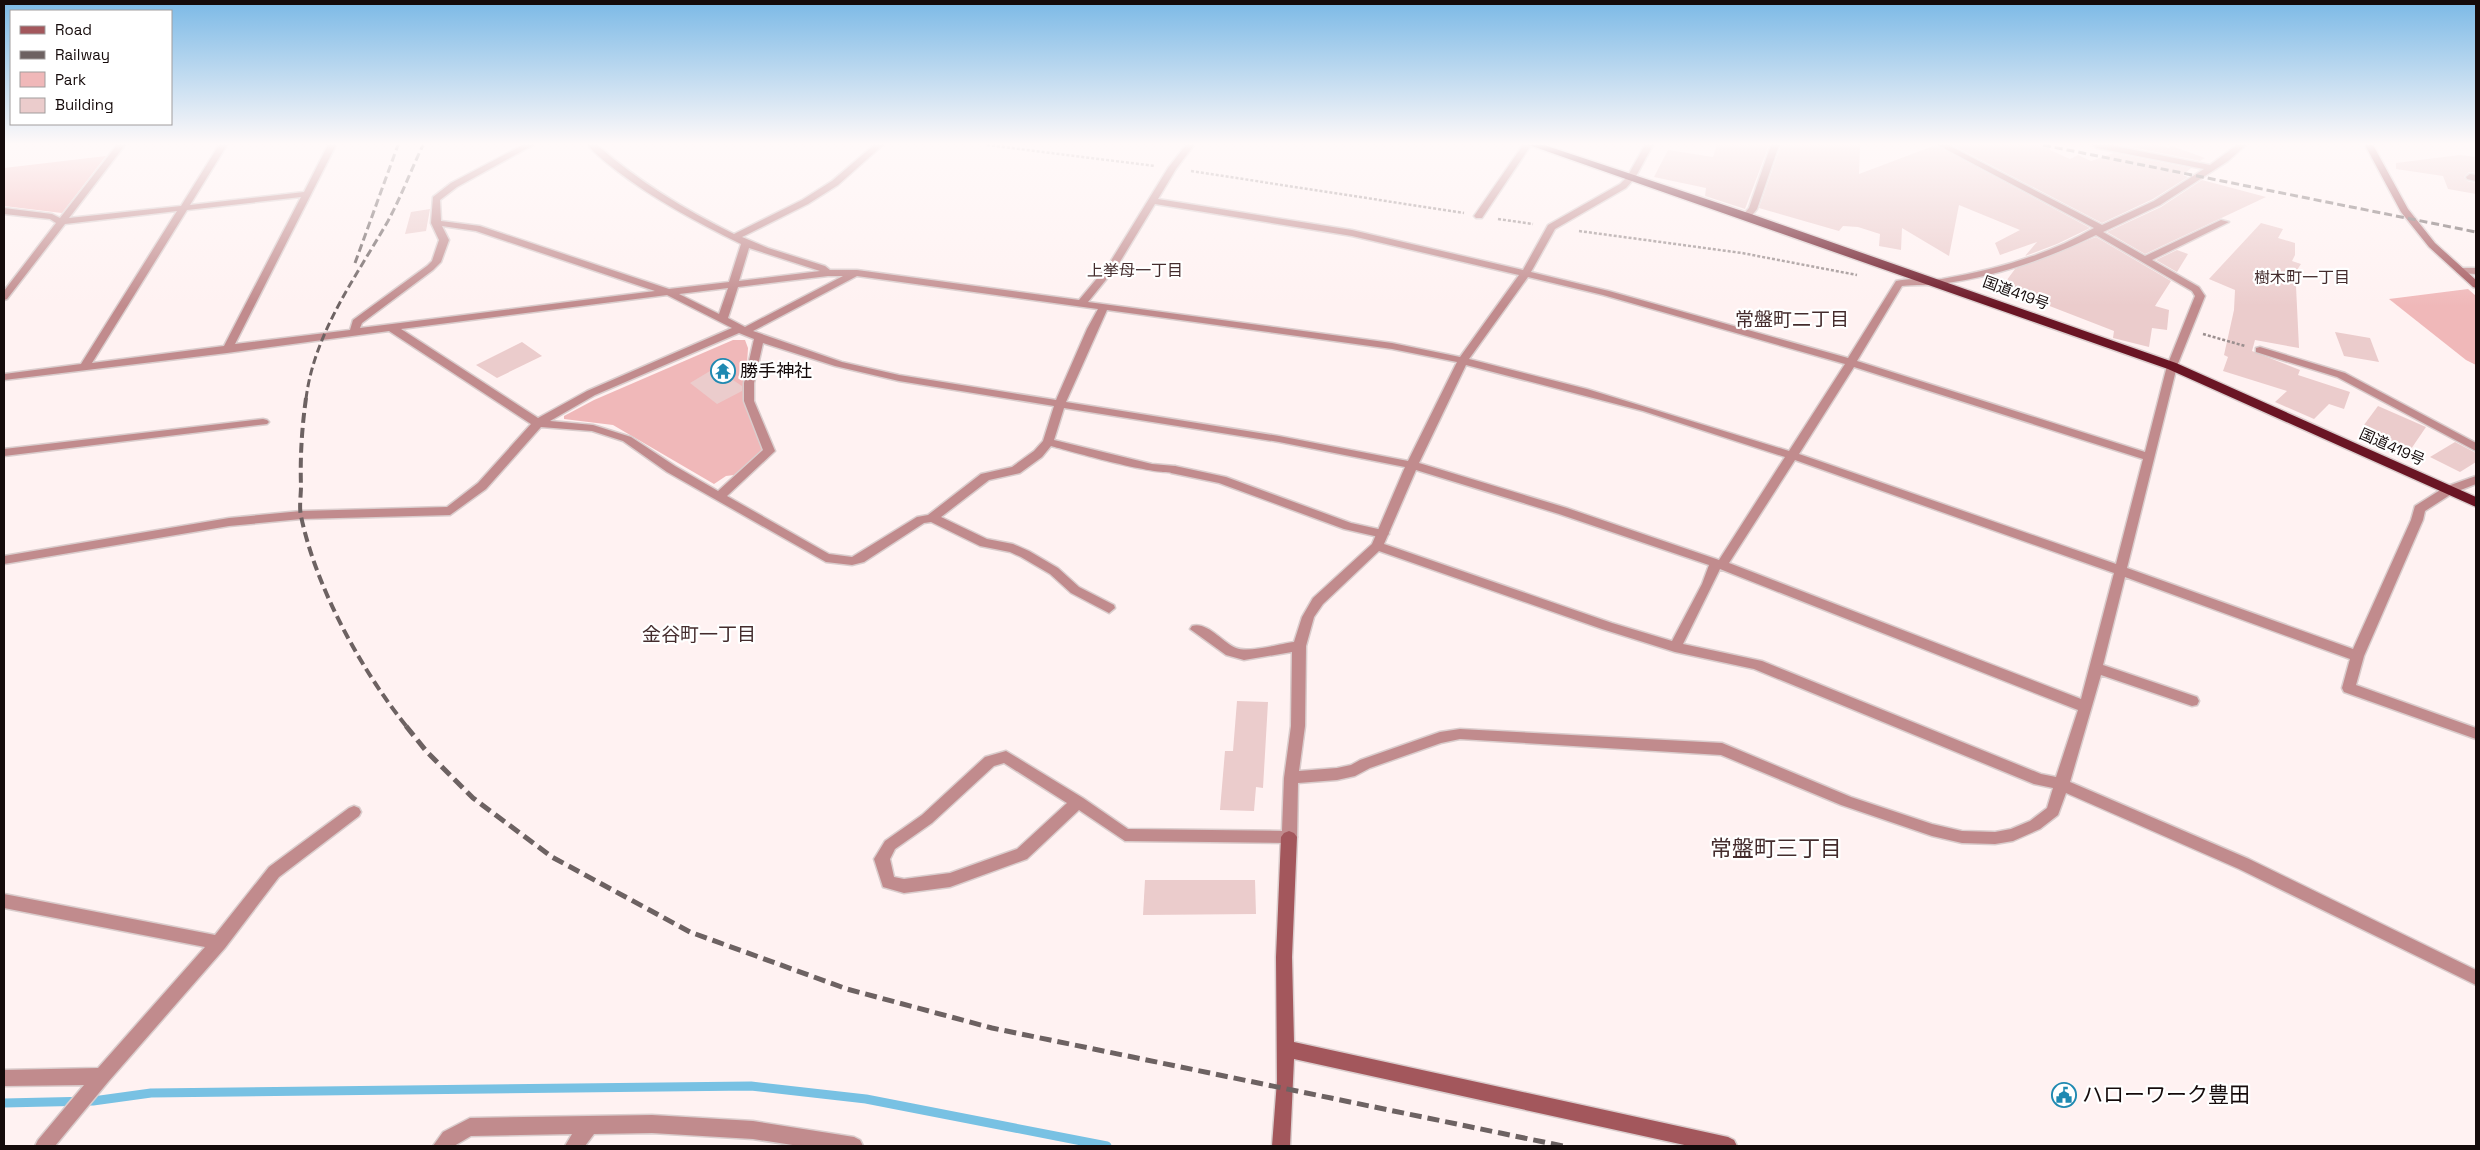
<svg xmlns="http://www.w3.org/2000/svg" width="2480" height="1150" viewBox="0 0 2480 1150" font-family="'Space Grotesk','Noto Sans JP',sans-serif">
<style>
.green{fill:#f0b8b9}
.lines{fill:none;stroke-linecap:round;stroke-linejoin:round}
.stream{stroke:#78c1e3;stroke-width:9}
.building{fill:#ebcccc}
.lane-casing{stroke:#dacdcd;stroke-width:3}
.street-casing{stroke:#dacdcd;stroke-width:3}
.secondary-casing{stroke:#dacdcd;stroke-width:3}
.highway-casing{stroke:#dacdcd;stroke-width:3}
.path{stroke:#9b8f8f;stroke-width:2.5;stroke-dasharray:3 2;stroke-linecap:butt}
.lane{fill:#c18b8d;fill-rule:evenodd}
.street{fill:#c18b8d;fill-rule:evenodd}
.secondary{fill:#a3575c;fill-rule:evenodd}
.highway{fill:#6a1524;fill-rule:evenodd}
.rail-far2{stroke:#6d6262;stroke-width:3;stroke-dasharray:8 4;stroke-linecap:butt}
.rail-far1{stroke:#6d6262;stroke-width:4;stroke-dasharray:10 5;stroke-linecap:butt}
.rail{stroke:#6d6262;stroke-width:5;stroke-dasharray:12 6;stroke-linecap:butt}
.labels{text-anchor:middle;stroke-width:4.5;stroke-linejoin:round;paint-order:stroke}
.far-street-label{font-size:15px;fill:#150b0b;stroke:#fff}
.far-neighbourhood-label{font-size:16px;fill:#442c2d;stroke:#fff}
.poi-label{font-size:18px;fill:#150b0b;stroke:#fff;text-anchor:start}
.neighbourhood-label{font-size:19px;fill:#442c2d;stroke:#fff}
.near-poi-label{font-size:21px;fill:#150b0b;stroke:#fff;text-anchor:start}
.near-neighbourhood-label{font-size:22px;fill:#442c2d;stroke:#fff}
</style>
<rect width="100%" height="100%" fill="#fff2f2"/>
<!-- green -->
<g class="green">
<polygon points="106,156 62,213 4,206 4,168"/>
<polygon points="2468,289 2476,296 2476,365 2466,360 2389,299"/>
<polygon points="733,340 745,340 748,348 745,397 766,449 734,475 726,476 714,484 613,425 564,419 564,416 594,400"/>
</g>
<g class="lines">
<!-- stream -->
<polyline class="stream" points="4,1103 93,1101 151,1093 751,1086 866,1099 1107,1146"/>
</g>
<!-- building -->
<g class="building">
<polygon points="1717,145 1769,145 1745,209 1705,196 1706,188 1654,177 1668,150 1713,157"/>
<polygon points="1781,145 1860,145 1859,174 1936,145 2090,228 2057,244 2025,256 2037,242 2000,255 1995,243 2020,230 1959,205 1949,256 1902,228 1901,250 1879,246 1880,234 1858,227 1843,226 1839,231 1759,208"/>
<polygon points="1952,145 2049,145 2050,150 2070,159 2078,155 2091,161 2114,153 2191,168 2183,175 2188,177 2153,199 2102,223"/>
<polygon points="2139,145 2160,145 2168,148 2172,146 2205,158 2200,161 2131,147"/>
<polygon points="2460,155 2476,157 2476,173 2469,172 2464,177 2467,181 2476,183 2476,194 2448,189 2443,176 2396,169 2396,163"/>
<polygon points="2202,180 2266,197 2145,254 2107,232 2161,207"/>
<polygon points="430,209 426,231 405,234 411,212"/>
<polygon points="2261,223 2283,229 2278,238 2295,243 2295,255 2292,261 2301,264 2293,276 2296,286 2299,348 2255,340 2252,351 2300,370 2298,375 2350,392 2344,409 2329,404 2314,419 2275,402 2287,391 2223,371 2228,357 2224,355 2234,310 2235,290 2209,279"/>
<polygon points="2096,237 2171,281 2155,306 2169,310 2167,330 2152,328 2149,347 2113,338 2114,331 2047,305 2048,304 2001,288 2015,269"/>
<polygon points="2177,250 2188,254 2177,272 2156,260"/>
<polygon points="2335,332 2370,338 2379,362 2344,356"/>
<polygon points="522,342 542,356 497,378 476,365"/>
<polygon points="715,368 742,386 742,391 717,404 690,383"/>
<polygon points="2378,406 2426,427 2411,449 2361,429"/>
<polygon points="2455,442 2476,453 2476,462 2460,472 2430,457"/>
<polygon points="1237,701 1268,702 1263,788 1256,787 1254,811 1220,810 1225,751 1233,751"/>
<polygon points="1145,880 1255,880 1256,914 1143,915"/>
</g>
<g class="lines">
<defs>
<g id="lane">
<polygon points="2470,174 2476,175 2476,181 2467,179 2466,177"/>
<polygon points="1175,466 1226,477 1351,523 1387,531 1389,534 1383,538 1344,529 1219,483 1171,473 1169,470"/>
<polygon points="354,806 359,808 361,812 359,816 279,877 225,948 108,1082 55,1146 35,1146 38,1140 84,1085 4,1086 4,1070 98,1068 205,947 4,908 4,894 215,935 269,867 349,808"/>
</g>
<g id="street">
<path d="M117,145h8l-56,73 112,-12 38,-61h8l-37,60 114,-13 24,-47h8l-101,199 115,-14 3,-10 74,-54 5,-5 7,-21 -8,-17 2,-26 18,-14 72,-38h10l-76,42 -17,13 1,21 39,5 189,63 60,-7 12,-38c-43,-21 -86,-44 -124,-73 -10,-8 -21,-16 -29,-26h9c41,36 88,65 137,89l68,-34 30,-19 42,-36h9l-45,40 -30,19 -66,33 26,11 57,18 5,4h27l222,30 30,-36 59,-96 18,-23h8l-18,24 -18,30 194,31 171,40 25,-45 72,-41 7,-7 18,-32h8l-18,33 -9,10 -71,41 -24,43 78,19 239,67 48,-77c15,-4 30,0 46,-2 52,-9 106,-24 152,-51l-156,-83h10l154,80 52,-24 50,-32 -107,-21 -4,-3h16l101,20 27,-20h9l-18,16 -68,44 -57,27 42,24 76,-36 8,2 -77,38 47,27 6,9 -28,70 -50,202 226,81 58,-129 4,-14 30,-19 31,-11v8l-23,9 -28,18 -2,9 -59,136 -8,29 120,43v11l-132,-47 -2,-4 8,-29 -225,-82 -22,88 94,32 2,4 -2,4 -5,1 -91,-31 -31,107 179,77 227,111v15l-237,-116 -173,-76 -8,22 -18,14 -27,12 -18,3 -33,-1 -30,-7 -91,-31 -120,-50 -261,-16 -19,4 -71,25 -15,8 -18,4 -39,3 -1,54 -3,4 -5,2 -164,-2 -46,-31 -52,49 -77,28 -46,6 -21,-6 -9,-28 11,-18 37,-26 63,-58 21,-6 77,47 45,31 154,2 2,-53 7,-52 1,-74 -48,8 -18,-5 -36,-26 2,-3c15,-5 31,17 44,22 13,5 43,-4 58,-6l8,-25 11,-19 59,-54 33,-77 -126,-25 -215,-34 -10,32 98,24 23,2 6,4c-10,11 -111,-19 -130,-24l-9,11 -22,16 -31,7 -48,37 46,22 26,5 16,7 29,17 21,19 35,18 1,3 -6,5 -38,-20 -21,-19 -29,-17 -11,-5 -30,-6 -49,-24 -7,1 -60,39 -12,3 -26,-3 -159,-90 -44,-31 -31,-10 -51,-4 -55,62 -36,26 -149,4 -72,7 -225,38v-8l225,-38 72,-7 146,-4 31,-24 53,-59 -142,-93 -162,22 -223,27v-6l77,-10 96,-153 -112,13 -58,75 -3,1v-9l52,-68 -6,-4 -46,-5v-6l48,6 8,4zM301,197l-77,149 -132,17 95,-153zM1155,204l197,32 167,39 -59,82 -68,-14 -304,-41 30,-37zM442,226l34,5 179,60 -295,37 2,-5 71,-53 8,-8 8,-22zM2096,235l96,56 3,5 -28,70 -22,86 -288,-91 45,-75c13,-2 26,0 39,-2 57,-8 103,-24 155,-49zM749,248l71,23 -81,10zM828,276h15l-98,51 -17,-9 10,-31zM857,276l241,33 -11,20 -31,71 -157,-25 -57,-13 -89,-31zM1528,277l75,18 242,69 -56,87 -202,-62 -118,-30zM728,288l-9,26 -40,-20zM667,295l65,33 -145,63 -49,27 -137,-89zM1107,310l285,39 65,13 -49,99 -129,-25 -213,-34zM739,333l15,6 -10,44v18l19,49 -45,41 -43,-25 -44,-29 -38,-12 -43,-4 45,-26zM763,343l72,23 64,15 155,25 -11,35 -9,10 -22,16 -31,7 -53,41 -11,2 -65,40 -23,-3 -102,-58 48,-45 -21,-50v-18zM1466,365l177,46 142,46 -66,103 -152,-52 -148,-45zM1854,367l289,92 -27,105 -317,-110zM1795,460l319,113 -33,126 -352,-136zM1416,470l143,44 150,51 -7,19 -30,57 -60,-18 -228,-79zM1379,551l223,78 73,23 79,17 280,115 19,4 -6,20 -17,13 -19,8 -16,3 -33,-1 -30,-7 -81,-27 -129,-54 -262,-14 -20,3 -80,28 -9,5 -14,3 -38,3 6,-45 1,-80 8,-29 9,-13zM1720,569l358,141 -22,67 -15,-3 -279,-113 -79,-17zM1004,763l63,40 -50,46 -67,24 -46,6 -10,-2 -4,-18 5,-10 37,-26 62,-57z"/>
<polygon points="1523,145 1531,145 1482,218 1476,218 1474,216"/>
<polygon points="1771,145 1779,145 1757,209 1750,218 1744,218 1742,216 1749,208"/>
<polygon points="2461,268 2476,268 2476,274 2458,273 2456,271"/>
<polygon points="2260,347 2345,373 2476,443 2476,451 2337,377 2256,352 2256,348"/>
<polygon points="263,419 267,420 269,422 267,424 4,456 4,449"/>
<polygon points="652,1115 753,1121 854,1137 860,1140 863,1146 799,1146 753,1139 652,1133 594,1134 585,1146 565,1146 572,1134 471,1136 454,1146 433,1146 443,1132 470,1118"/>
</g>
<g id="secondary">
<polygon points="2365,145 2373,145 2408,209 2435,243 2476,280 2476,288 2473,287 2429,247 2401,212"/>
<polygon points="1289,831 1294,833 1297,837 1292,957 1294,1042 1728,1137 1734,1140 1737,1146 1689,1146 1294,1059 1290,1146 1272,1146 1277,1081 1276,957 1281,837 1284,833"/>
</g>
<polygon id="highway" points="1529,145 1544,145 1751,214 2176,363 2476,497 2476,507 2168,369"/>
</defs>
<!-- lane casing -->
<use href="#lane" class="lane-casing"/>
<!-- street casing -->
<use href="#street" class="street-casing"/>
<!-- secondary casing -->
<use href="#secondary" class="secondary-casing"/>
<!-- highway casing -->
<use href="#highway" class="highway-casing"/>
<!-- path -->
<g class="path">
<polyline points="987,145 1155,166"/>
<polyline points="1191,171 1464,213"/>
<polyline points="1498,219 1533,224"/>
<polyline points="1579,231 1742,253 1857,275"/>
<polyline points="2203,334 2245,346"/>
</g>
<!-- lane -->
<use href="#lane" class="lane"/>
<!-- street -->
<use href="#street" class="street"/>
<!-- secondary -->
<use href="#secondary" class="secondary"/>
<!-- highway -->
<use href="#highway" class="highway"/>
<!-- rail-far2 -->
<g class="rail-far2">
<polyline points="2043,145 2476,232"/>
<polyline points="355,263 398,145"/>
<path d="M306,399c8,-66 50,-122 82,-178 13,-24 23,-51 35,-76"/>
</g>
<!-- rail-far1 -->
<path class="rail-far1" d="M306,398c-4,29 -6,58 -5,88 0,9 -2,21 0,30 15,72 60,154 106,211"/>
<!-- rail -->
<polyline class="rail" points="406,726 427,752 473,798 552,857 690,932 847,989 992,1028 1563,1146"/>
</g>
<!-- sky -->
<linearGradient id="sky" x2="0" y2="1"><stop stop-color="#7bb9e6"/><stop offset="0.47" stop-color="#fff9f9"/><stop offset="1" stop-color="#fff9f9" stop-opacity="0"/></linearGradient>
<rect width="2480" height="306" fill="url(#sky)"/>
<!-- icons -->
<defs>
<symbol id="temple-ring" viewBox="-11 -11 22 22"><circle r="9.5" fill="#fff" stroke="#1f89b1" stroke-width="1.5"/><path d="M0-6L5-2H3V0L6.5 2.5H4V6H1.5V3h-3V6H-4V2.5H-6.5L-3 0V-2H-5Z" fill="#1f89b1"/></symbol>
<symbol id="civic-ring" viewBox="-11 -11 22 22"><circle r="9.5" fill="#fff" stroke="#1f89b1" stroke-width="1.5"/><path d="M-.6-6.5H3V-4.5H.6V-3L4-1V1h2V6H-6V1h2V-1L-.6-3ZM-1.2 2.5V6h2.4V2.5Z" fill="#1f89b1"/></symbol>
</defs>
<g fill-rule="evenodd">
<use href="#temple-ring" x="709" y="357" width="28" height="28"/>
<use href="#civic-ring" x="2050" y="1081" width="28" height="28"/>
</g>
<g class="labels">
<!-- far-street labels -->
<g class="far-street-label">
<text transform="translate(2016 293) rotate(20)" y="5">国道419号</text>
<text transform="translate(2392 447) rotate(24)" y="5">国道419号</text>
</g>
<!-- far-neighbourhood labels -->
<g class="far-neighbourhood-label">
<text x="1135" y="276">上挙母一丁目</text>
<text x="2302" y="283">樹木町一丁目</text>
</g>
<!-- poi labels -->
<g class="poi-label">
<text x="740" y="377">勝手神社</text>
</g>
<!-- neighbourhood labels -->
<g class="neighbourhood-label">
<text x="1792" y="326">常盤町二丁目</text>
<text x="699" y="641">金谷町一丁目</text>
</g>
<!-- near-poi labels -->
<g class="near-poi-label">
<text x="2082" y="1102">ハローワーク豊田</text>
</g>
<!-- near-neighbourhood labels -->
<g class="near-neighbourhood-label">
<text x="1776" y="856">常盤町三丁目</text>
</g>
</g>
<!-- border -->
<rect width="2480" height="1150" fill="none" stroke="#150b0b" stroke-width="10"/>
<!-- legend -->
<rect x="10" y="10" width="162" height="115" fill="#ffffff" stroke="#a19d9d"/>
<rect x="20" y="26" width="25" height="8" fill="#a3575c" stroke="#a19d9d"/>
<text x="55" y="35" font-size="15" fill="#150b0b">Road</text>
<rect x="20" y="51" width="25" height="8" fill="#6d6262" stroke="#a19d9d"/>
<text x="55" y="60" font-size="15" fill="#150b0b">Railway</text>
<rect x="20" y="72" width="25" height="15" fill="#f0b8b9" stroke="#a19d9d"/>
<text x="55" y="85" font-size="15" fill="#150b0b">Park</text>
<rect x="20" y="98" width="25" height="15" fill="#ebcccc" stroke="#a19d9d"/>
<text x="55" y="110" font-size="15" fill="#150b0b">Building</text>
</svg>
